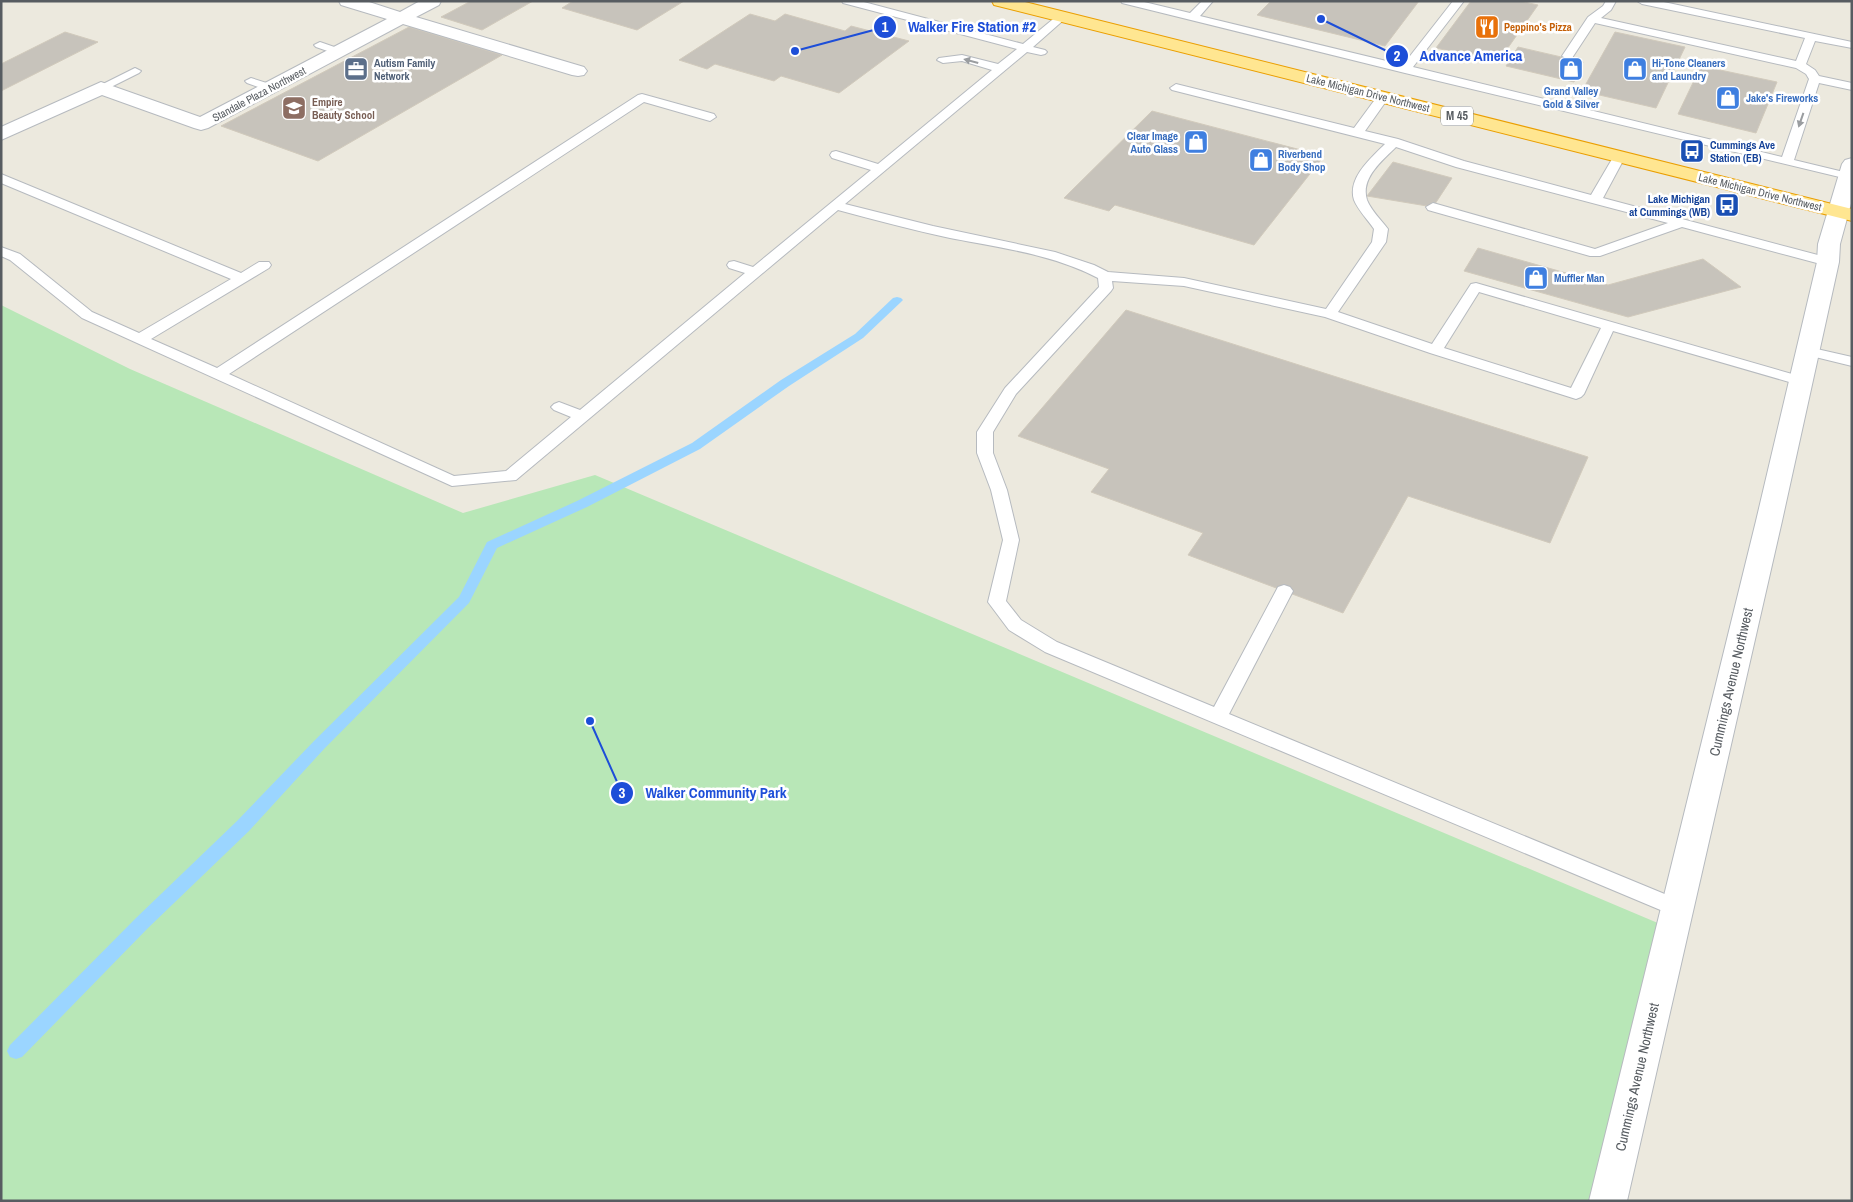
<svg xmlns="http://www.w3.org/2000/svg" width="1853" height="1202" viewBox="0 0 1853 1202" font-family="'Archivo Narrow',sans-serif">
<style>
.green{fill:#b8e7b7}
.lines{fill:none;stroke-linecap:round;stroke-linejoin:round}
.stream{fill:#9bd5ff;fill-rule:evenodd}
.building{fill:#c7c3bb;stroke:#d1cabc}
.service-casing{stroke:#b6babf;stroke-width:2}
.minor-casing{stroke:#b6babf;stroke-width:2}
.trunk-casing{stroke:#ea9e00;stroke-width:2}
.service{fill:#fff;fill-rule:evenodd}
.minor{fill:#fff;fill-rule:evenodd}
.trunk{fill:#ffe691;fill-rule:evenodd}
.oneway{fill:#9a9da0}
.labels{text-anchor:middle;stroke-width:5;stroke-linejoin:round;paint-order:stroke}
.far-food-label{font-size:11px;font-weight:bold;fill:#c56008;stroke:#fff;text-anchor:start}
.far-service-label{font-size:11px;font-weight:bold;fill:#4e5e75;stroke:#fff;text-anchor:start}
.far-shop-label{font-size:11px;font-weight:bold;fill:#366cbe;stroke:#fff;text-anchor:start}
.far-street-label{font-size:11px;fill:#575c61;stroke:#fff}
.far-education-label{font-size:11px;font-weight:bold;fill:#785e54;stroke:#fff;text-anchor:start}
.far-transit-label{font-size:11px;font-weight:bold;fill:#164399;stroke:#fff;text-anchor:start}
.shield{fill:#fff;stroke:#898d90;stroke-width:1}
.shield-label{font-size:12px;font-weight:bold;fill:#575c61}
.street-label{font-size:14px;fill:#575c61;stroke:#fff}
.leader{fill:none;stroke:#1d4ed8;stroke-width:2}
.callout-dot{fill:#1d4ed8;stroke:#fff;stroke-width:2}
.mark-label{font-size:15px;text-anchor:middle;font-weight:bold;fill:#fff}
.callout-label{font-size:15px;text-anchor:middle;font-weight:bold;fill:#1d4ed8;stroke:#fff;stroke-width:5;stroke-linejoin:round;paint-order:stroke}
</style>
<rect width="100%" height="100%" fill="#ece9de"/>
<!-- green -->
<polygon class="green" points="1,305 130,369 463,513 595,475 1672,929 1609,1201 1,1201"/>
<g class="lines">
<!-- stream -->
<polygon class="stream" points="897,297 901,298 903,300 901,302 863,338 789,386 700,449 587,507 497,548 469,603 324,749 249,831 148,928 22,1057 16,1059 10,1057 7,1051 10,1045 136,918 237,821 314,741 459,597 487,542 577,501 692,443 781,380 855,334 893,298"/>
</g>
<!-- building -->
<g class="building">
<polygon points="471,1 533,1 482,30 441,17"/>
<polygon points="573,1 684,1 637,30 562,8"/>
<polygon points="1271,1 1419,1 1385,46 1257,15"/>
<polygon points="1471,1 1520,1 1538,5 1498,62 1436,48"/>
<polygon points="750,14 775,21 785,14 845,31 851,26 909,41 839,93 781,76 774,81 715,64 707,69 679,60"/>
<polygon points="409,27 502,55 318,161 221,126"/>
<polygon points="65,32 98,42 1,91 1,64"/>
<polygon points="1615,32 1685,47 1656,108 1582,91"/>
<polygon points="1518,47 1583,62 1574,82 1506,66"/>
<polygon points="1701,66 1777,82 1756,133 1678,114"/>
<polygon points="1152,111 1324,156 1254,245 1115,205 1109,211 1064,198"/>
<polygon points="1393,162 1452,178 1433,207 1367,196"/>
<polygon points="1478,248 1608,285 1703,259 1741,287 1628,317 1464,271"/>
<polygon points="1126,310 1588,457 1550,543 1408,496 1343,613 1188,555 1203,533 1091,492 1109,469 1018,436"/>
</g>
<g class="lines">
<defs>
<g id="service">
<path d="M842,1h18l163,43 35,-29h8l1,2 -34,30 12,3 2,2 -2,2 -4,1 -14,-3 -182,152 88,22 122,26 39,13 14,7 76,6 142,31 46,-67 2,-13c-6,-9 -16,-19 -20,-29 -7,-22 18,-43 31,-56l-213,-54 -2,-2 6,-4 178,44 25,-34 4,-1 6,4 -24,34 33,8 66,22 127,34 24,-41h8l2,3 -22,41 230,61 2,3 -7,4 -146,-39 -82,29h-10l-162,-46 -2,-3 7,-4 162,46 73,-26 -212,-56 -60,-20c-13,13 -36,31 -29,53 4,10 14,20 21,29l-2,13 -48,70 94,32 39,-60 5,-1 330,95 3,3 -3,3h-10l-183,-53 -29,63 -3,3 -5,2 -146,-46 -105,-36 -141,-31 -72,-5 1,7 -2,3 -95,103 -23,38v21l14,37 12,50 -13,61 15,19 36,22 157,65 64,-120 6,-2 6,2 3,4 -64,123 455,188 3,6 -3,6 -7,3 -7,-3 -625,-262 -36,-22 -21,-28 15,-62 -12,-50 -14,-37v-21l28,-44 94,-101 -1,-9c-46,-24 -97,-30 -148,-40 -37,-8 -75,-18 -112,-28l-322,270 -64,6 -370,-168 -72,-58 -9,-4v-9l19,7 72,58 47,21 92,-54 -230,-96v-9l240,99 18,-11h10l2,3 -2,3 -118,71 66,29 421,-273 4,-1 72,20 2,3 -6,4 -66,-19 -415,272 225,102 52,-5 65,-54 -17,-7 -3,-3 3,-3 5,-2 21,8 165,-137 -16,-5 -2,-3 2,-3 5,-1 19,6 118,-97 -39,-12 -2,-3 2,-3 4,-1 42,13 114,-94 -30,-9 -19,2 -6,-3 2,-2 23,-3 36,9 19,-15 -174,-46zM1479,292l122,36 -30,60 -127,-40z"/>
<polygon points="1121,1 1140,1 1190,13 1202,1 1213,1 1200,16 1403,65 1453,1 1464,1 1413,67 1782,157 1809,79 1806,74 1796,68 1595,23 1572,58 1568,59 1562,56 1588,17 1603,6 1606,1 1616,1 1611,10 1601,18 1796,61 1805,38 1642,4 1637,1 1659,1 1852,42 1852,48 1815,41 1806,64 1815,70 1819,76 1852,83 1852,90 1819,83 1794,160 1852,174 1852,180 1405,73 1122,3"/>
<polygon points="320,42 343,50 345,52 339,55 316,47 314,45"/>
<polygon points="135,68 141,71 139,73 101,92 95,88"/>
<polygon points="251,78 276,86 278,88 272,92 247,83 245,81"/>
<polygon points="1808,347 1852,357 1852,366 1803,354 1801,351 1803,348"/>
</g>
<g id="minor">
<polygon points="339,1 366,1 400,12 420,1 441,1 439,5 416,17 584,67 587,71 584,75 578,76 572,75 403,24 208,128 201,130 194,128 102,95 1,140 1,127 101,82 200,117 387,19 341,5"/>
<polygon points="1852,158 1852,200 1840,244 1839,262 1782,521 1627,1201 1589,1201 1756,521 1817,262 1818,244 1842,164 1845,160"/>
</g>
<polygon id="trunk" points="992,1 1021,1 1852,209 1852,221 994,5"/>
</defs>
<!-- service casing -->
<use href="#service" class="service-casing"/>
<!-- minor casing -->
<use href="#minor" class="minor-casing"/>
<!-- trunk casing -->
<use href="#trunk" class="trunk-casing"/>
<!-- service -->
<use href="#service" class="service"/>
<!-- minor -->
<use href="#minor" class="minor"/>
<!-- trunk -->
<use href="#trunk" class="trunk"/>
</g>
<!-- one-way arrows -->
<defs><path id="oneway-solid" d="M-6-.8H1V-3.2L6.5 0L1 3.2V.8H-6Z" transform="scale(1.25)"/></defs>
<g class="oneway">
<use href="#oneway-solid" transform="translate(971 61) rotate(-165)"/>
<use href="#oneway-solid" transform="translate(1801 120) rotate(109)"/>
</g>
<!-- icons -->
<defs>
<symbol id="restaurant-square" viewBox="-11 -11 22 22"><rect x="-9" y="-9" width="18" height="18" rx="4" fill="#e8710a" stroke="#fff"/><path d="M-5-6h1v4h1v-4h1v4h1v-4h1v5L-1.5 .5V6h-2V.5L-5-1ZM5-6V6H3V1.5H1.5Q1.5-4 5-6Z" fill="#fff"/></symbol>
<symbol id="office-square" viewBox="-11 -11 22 22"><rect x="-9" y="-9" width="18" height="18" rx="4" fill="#5c6f8a" stroke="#fff"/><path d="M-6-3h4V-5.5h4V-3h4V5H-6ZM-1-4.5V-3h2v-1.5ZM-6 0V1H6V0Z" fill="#fff"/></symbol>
<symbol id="shop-square" viewBox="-11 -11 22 22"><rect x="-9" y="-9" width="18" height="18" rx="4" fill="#3f7fe0" stroke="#fff"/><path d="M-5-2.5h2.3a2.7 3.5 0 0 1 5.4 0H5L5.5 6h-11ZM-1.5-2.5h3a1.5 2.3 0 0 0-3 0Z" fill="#fff"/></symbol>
<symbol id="school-square" viewBox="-11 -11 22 22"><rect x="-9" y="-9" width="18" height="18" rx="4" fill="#8d6e63" stroke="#fff"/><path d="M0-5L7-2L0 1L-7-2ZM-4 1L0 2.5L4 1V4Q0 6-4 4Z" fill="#fff"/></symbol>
<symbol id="bus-square" viewBox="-11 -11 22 22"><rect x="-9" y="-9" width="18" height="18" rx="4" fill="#1a4fb4" stroke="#fff"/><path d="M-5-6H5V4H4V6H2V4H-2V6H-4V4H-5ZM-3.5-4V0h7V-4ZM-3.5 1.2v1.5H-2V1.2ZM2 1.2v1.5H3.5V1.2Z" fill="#fff"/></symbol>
</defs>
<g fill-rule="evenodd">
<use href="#restaurant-square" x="1473" y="13" width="28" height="28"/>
<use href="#office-square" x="342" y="55" width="28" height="28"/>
<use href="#shop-square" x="1557" y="55" width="28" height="28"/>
<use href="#shop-square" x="1621" y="55" width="28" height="28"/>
<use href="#shop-square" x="1714" y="84" width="28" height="28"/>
<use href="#school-square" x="280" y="94" width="28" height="28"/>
<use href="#shop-square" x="1182" y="128" width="28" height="28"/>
<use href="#bus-square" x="1678" y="137" width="28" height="28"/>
<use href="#shop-square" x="1247" y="146" width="28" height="28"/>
<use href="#bus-square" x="1713" y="191" width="28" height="28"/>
<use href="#shop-square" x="1522" y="264" width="28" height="28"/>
</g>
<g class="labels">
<!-- far-food labels -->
<g class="far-food-label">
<text x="1504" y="31">Peppino's Pizza</text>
</g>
<!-- far-service labels -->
<g class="far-service-label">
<text x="374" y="67">Autism Family<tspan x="374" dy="13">Network</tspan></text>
</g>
<!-- far-shop labels -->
<g class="far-shop-label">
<text x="1652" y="67">Hi-Tone Cleaners<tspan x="1652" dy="13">and Laundry</tspan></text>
<text x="1571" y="95" text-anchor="middle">Grand Valley<tspan x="1571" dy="13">Gold &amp; Silver</tspan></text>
<text x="1746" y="102">Jake's Fireworks</text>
<text x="1178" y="140" text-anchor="end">Clear Image<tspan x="1178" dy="13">Auto Glass</tspan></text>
<text x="1278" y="158">Riverbend<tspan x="1278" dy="13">Body Shop</tspan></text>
<text x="1554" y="282">Muffler Man</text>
</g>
<!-- far-street labels -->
<g class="far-street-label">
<text transform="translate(1368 93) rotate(14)" y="4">Lake Michigan Drive Northwest</text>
<text transform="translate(259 94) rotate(-28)" y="4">Standale Plaza Northwest</text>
<text transform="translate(1760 192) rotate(14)" y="4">Lake Michigan Drive Northwest</text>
</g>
<!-- far-education labels -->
<g class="far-education-label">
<text x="312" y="106">Empire<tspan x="312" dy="13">Beauty School</tspan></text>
</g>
<!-- far-transit labels -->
<g class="far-transit-label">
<text x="1710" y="149">Cummings Ave<tspan x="1710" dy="13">Station (EB)</tspan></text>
<text x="1710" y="203" text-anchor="end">Lake Michigan<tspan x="1710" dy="13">at Cummings (WB)</tspan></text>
</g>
<!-- shield labels -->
<rect class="shield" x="1441" y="106.5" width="32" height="19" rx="4"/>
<g class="shield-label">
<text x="1457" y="120">M 45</text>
</g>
<!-- street labels -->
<g class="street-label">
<text transform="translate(1731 682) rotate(-77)" y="5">Cummings Avenue Northwest</text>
<text transform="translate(1637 1077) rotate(-77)" y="5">Cummings Avenue Northwest</text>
</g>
</g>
<!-- callouts -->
<path class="leader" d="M795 51L885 27M1321 19L1397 56M590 721L622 793"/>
<g class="callout-dot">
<circle cx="795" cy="51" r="5"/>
<circle cx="1321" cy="19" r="5"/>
<circle cx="590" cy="721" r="5"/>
<circle cx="885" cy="27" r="12"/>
<circle cx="1397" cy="56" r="12"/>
<circle cx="622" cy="793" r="12"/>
</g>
<g class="mark-label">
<text x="885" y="32">1</text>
<text x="1397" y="61">2</text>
<text x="622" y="798">3</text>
</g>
<g class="callout-label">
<text x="972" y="32">Walker Fire Station #2</text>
<text x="1471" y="61">Advance America</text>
<text x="716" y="798">Walker Community Park</text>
</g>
<!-- border -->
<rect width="1853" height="1202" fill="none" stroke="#575c61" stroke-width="5"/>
</svg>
